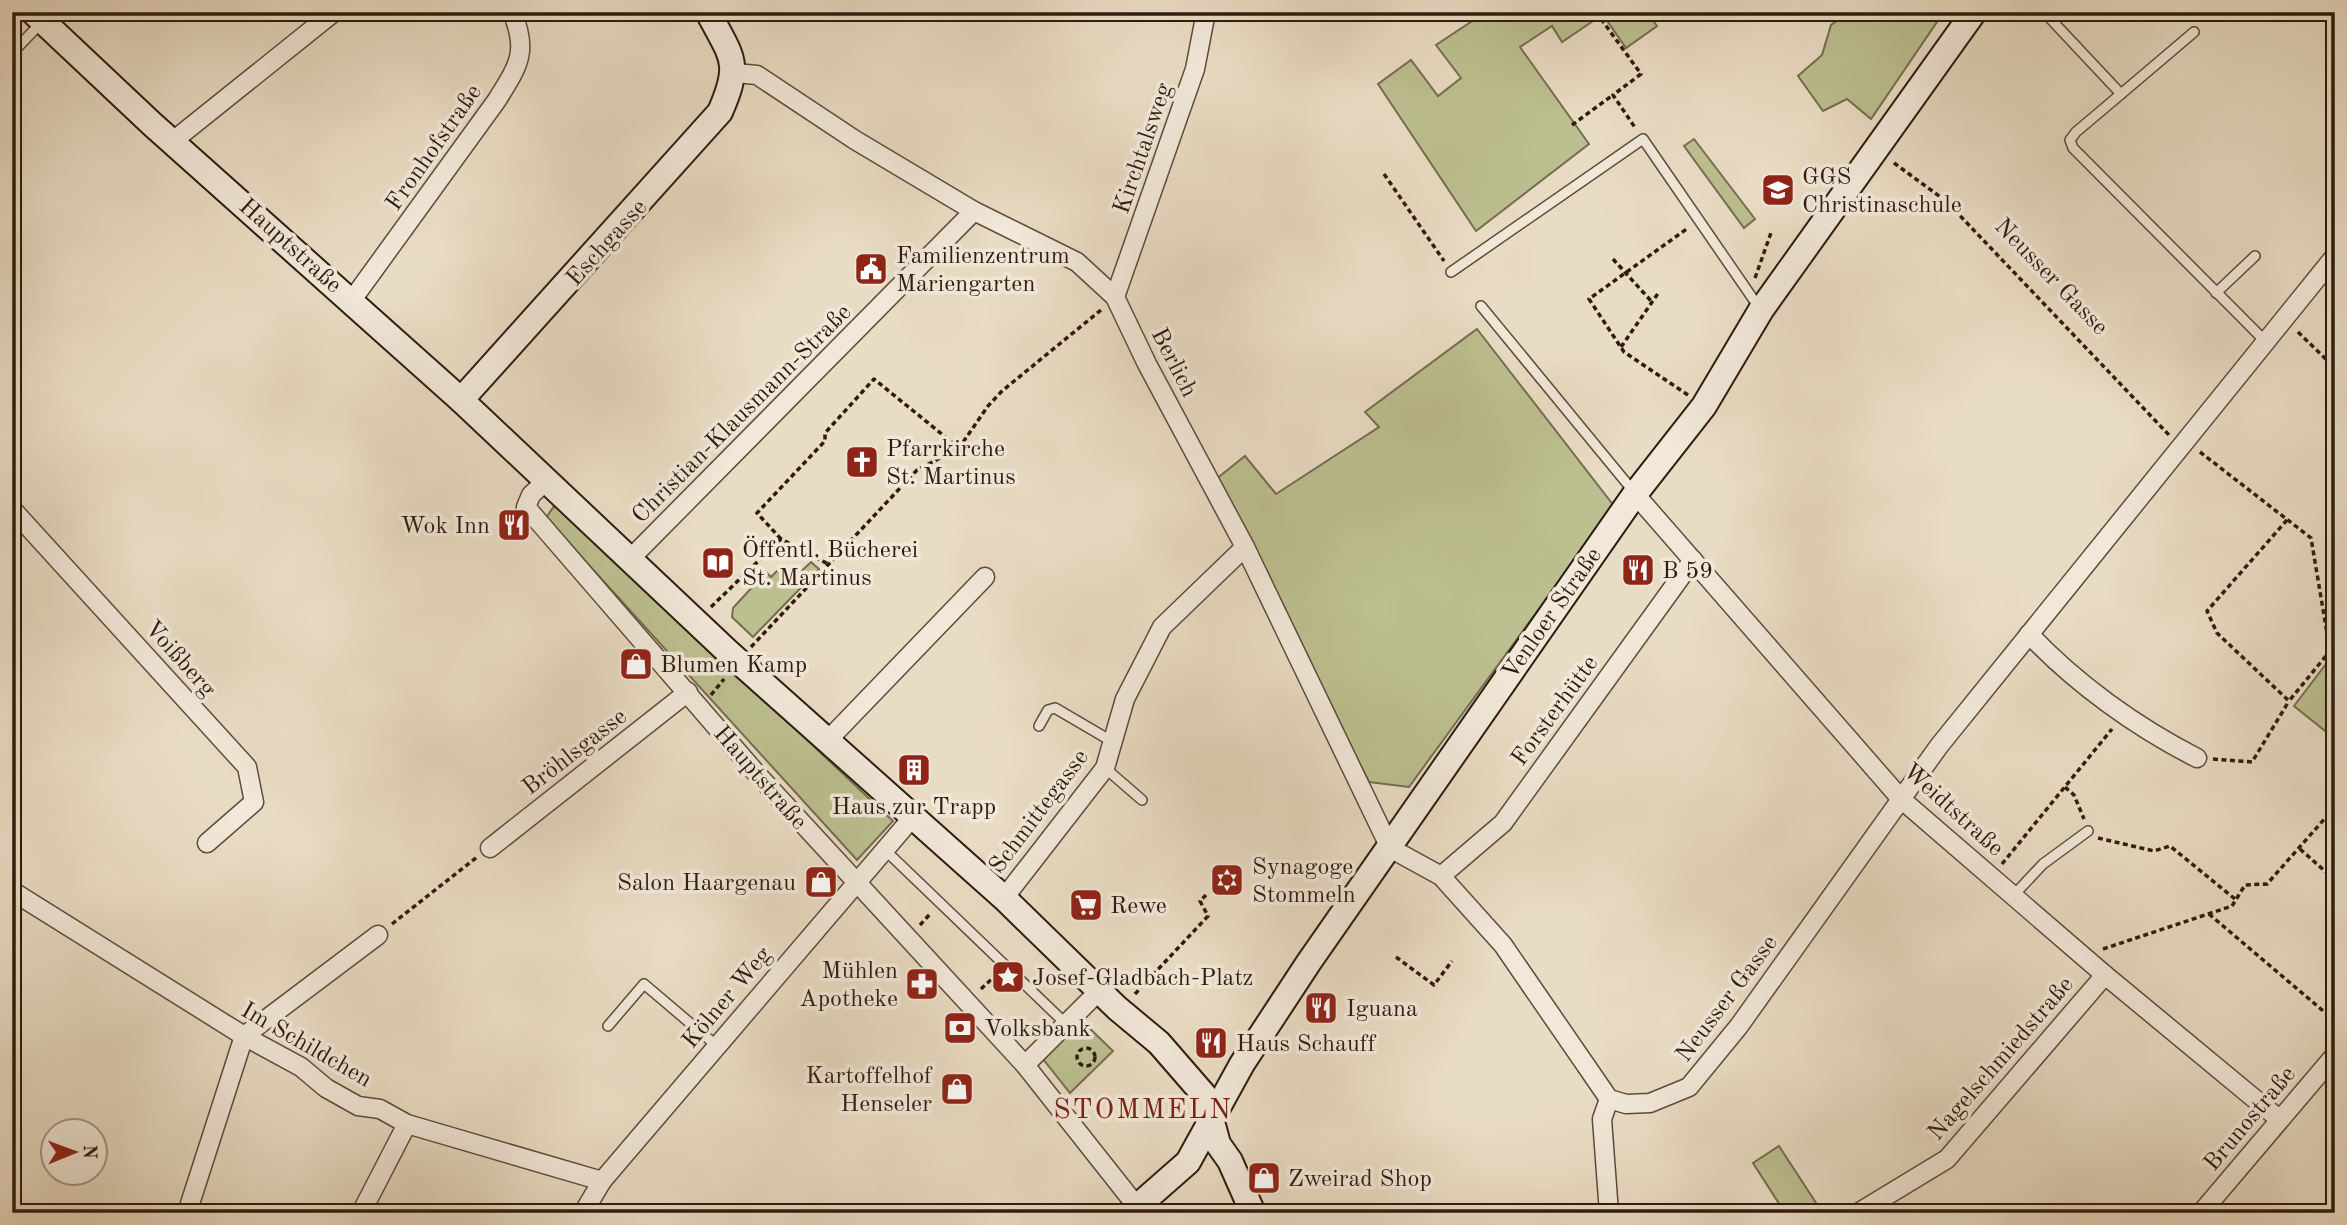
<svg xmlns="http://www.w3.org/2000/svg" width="2347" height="1225" viewBox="0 0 2347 1225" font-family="'Old Standard TT',serif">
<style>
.green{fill:#bcbf90;stroke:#756d50;stroke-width:2}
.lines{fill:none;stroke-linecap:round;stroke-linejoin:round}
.lane-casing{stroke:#5d4b3c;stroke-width:12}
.street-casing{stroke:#5d4b3c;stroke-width:21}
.secondary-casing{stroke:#2e1b0f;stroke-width:28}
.path{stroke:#2e1b0f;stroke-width:3.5;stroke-dasharray:5 3.5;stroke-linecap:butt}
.lane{stroke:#f1e8d9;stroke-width:9}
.street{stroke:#f1e8d9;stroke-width:18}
.secondary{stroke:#f1e8d9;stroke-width:24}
.labels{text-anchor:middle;stroke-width:7;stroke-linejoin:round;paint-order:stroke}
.street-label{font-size:24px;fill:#2e1b0f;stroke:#f1e8d9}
.poi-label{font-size:24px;fill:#2e1b0f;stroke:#f1e8d9;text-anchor:start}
.quarter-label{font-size:28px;letter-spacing:2px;fill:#7a1f14;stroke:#f1e8d9}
</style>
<rect width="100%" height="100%" fill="#e9dcc4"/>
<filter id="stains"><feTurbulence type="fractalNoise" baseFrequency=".00286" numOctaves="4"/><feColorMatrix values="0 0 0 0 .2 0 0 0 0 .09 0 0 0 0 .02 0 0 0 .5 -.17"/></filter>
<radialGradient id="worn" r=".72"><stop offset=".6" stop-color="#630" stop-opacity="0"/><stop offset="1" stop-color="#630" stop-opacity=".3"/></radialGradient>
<!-- green -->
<g class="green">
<polygon points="1486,12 1591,12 1596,19 1562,42 1552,26 1520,47 1589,144 1476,231 1378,84 1411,60 1438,96 1461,78 1436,45"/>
<polygon points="1601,12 1647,12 1657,26 1626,48"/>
<polygon points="1850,12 1933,12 1939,19 1871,119 1847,99 1823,111 1798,76 1822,55 1831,25"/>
<polygon points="1694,139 1755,219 1744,228 1684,146"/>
<polygon points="1477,329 1614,506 1409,787 1369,782 1215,480 1245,456 1276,494 1379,427 1365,412"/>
<polygon points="556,503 893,821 857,860 546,518"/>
<polygon points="811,562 819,569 753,637 732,617 733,608 766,572 771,577 779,569 791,581"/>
<polygon points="2329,660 2335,667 2335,739 2294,706"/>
<polygon points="1082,1021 1113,1051 1070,1093 1043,1059"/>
<polygon points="1779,1146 1822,1212 1821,1213 1785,1213 1753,1163"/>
</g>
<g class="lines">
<defs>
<g id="lane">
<polyline points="2044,12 2121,94 2194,32"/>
<polyline points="12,53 41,23"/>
<polyline points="2121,94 2076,132 2070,140 2073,148 2265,341"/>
<polyline points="1451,272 1643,139 1760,309"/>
<polyline points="2216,293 2255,256"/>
<polyline points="1481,306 1634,492"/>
<polyline points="1039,726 1048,710 1055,708 1113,742"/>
<polyline points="1105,768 1142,800"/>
<polyline points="884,849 1066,1024"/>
<polyline points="2013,896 2043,864 2088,831"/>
<polyline points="608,1026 644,984 717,1046"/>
</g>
<g id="street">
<polyline points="735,73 757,75 855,140 974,211 1077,262 1115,297 1147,364 1245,547 1390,848 1441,876 1503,945 1609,1099 1626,1104 1650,1103 1689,1087 1739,1026 1939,746 2335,256"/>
<polyline points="173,141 334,12"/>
<polyline points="1115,297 1195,69 1206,12"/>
<path d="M352,300l145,-200c21,-34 32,-48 15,-88"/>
<polyline points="546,481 531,495 526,507 757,774 1025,1065 1142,1213"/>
<polyline points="1635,494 1901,799 2105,975 2279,1119"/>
<polyline points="12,509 247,767 254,802 207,843"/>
<polyline points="630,559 974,211"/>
<path d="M2029,634c46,49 107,93 168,124"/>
<polyline points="828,740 985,577"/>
<polyline points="490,848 688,692"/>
<polyline points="1441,876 1503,823 1693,560"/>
<polyline points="12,891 244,1036 301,1067 326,1088 358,1106 380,1109 407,1124 602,1181"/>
<polyline points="1004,898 1105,768 1125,699 1162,627 1245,547"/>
<polyline points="1025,1065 1099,991"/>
<polyline points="187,1213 244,1036 378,935"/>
<polyline points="361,1213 407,1124"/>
<polyline points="583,1213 602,1181 912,818"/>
<polyline points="1609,1213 1602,1119 1609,1099"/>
<polyline points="1858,1213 1947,1159 2105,975"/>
<polyline points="2201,1213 2335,1055"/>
</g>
<g id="secondary">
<polyline points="33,12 152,124 461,400 727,651 1004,898 1117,1008 1159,1043 1205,1096 1218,1144 1230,1161 1253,1213"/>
<path d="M461,400l259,-288c22,-50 12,-54 -12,-100"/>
<polyline points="1130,1213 1188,1162 1242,1064 1309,962 1635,494 1704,406 1761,310 1974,12"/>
</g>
</defs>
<!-- lane casing -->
<use href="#lane" class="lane-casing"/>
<!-- street casing -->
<use href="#street" class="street-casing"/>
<!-- secondary casing -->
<use href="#secondary" class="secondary-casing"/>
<!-- path -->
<g class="path">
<polyline points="1596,12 1641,74 1613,95 1636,129"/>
<polyline points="1572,125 1613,95"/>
<polyline points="1894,163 1946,201 2169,435"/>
<polyline points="1384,174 1444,261"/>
<polyline points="1613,259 1652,302"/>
<polyline points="1755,278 1772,230"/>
<polyline points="2298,332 2335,368"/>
<polyline points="1621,347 1659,292"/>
<polyline points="1688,395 1624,352 1589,299 1688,228"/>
<polyline points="2200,452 2311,538 2330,651 2335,657"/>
<polyline points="2287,520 2207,611 2217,633 2289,701 2330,651"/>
<polyline points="781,539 757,513 825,441 825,433 874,379 959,448"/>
<polyline points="711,607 781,539 830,565"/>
<polyline points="751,647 917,470 959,448 988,406 1002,391 1101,310"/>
<polyline points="711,695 724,679"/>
<polyline points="2213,759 2252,762 2289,701"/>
<polyline points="2065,787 2074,795 2084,819"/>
<polyline points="2098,838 2154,851 2170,846 2235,899"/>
<polyline points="2300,849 2335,880"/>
<polyline points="2002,864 2112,729"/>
<polyline points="2209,914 2335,1021"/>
<polyline points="392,924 477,857"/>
<polyline points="920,925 931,913"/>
<polyline points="2103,949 2232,906 2245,885 2267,884 2335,807"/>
<polyline points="1396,957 1434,985 1452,961"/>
<polyline points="981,989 996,975"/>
<polyline points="1135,994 1208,916 1200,901 1206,895"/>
<circle cx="1086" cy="1057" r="9"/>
</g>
<!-- lane -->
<use href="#lane" class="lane"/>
<!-- street -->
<use href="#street" class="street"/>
<!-- secondary -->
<use href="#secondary" class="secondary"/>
</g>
<!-- icons -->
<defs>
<symbol id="school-square" viewBox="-11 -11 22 22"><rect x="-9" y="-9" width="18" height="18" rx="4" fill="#8f2418" stroke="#f1e8d9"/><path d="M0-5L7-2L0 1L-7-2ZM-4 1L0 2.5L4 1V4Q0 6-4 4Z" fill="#fff"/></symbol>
<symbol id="civic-square" viewBox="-11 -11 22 22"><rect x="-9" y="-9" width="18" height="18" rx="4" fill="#8f2418" stroke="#f1e8d9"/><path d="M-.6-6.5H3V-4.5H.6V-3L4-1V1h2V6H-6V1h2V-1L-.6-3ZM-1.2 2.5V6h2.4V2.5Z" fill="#fff"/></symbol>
<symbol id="church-square" viewBox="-11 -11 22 22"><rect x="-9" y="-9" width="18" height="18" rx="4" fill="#8f2418" stroke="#f1e8d9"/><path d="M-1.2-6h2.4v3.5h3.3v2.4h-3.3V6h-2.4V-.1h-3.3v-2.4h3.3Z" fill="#fff"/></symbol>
<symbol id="restaurant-square" viewBox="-11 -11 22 22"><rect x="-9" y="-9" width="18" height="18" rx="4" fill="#8f2418" stroke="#f1e8d9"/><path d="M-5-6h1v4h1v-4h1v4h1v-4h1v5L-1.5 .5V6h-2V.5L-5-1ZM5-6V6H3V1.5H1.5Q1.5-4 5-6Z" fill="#fff"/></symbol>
<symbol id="library-square" viewBox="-11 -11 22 22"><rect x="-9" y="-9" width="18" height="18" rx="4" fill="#8f2418" stroke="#f1e8d9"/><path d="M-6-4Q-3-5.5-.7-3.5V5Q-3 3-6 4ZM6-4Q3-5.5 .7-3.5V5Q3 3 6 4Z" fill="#fff"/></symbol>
<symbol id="shop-square" viewBox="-11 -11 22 22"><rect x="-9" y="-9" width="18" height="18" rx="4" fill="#8f2418" stroke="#f1e8d9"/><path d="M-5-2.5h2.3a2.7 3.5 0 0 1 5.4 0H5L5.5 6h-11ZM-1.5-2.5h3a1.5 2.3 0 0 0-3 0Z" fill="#fff"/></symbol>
<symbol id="building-square" viewBox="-11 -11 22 22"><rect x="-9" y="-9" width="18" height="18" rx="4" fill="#8f2418" stroke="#f1e8d9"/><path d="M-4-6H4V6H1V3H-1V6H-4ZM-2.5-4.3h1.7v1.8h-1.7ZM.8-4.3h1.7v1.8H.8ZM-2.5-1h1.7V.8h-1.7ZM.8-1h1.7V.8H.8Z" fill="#fff"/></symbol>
<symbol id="synagogue-square" viewBox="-11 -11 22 22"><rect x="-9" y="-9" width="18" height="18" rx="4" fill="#8f2418" stroke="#f1e8d9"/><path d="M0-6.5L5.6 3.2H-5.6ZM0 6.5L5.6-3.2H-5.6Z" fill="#fff"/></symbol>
<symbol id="supermarket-square" viewBox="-11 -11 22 22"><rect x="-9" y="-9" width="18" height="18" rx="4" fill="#8f2418" stroke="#f1e8d9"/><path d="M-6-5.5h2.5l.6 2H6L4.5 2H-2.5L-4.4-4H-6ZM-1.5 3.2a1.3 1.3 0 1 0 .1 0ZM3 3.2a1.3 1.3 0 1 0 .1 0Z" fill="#fff"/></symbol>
<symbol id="sight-square" viewBox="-11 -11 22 22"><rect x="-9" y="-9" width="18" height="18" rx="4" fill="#8f2418" stroke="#f1e8d9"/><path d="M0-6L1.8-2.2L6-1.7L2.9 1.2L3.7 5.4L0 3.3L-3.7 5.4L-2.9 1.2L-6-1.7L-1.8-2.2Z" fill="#fff"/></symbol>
<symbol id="pharmacy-square" viewBox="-11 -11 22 22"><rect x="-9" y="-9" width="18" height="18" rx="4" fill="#8f2418" stroke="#f1e8d9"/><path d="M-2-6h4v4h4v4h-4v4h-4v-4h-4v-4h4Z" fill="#fff"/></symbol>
<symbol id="bank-square" viewBox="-11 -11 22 22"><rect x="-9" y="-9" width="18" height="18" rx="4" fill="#8f2418" stroke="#f1e8d9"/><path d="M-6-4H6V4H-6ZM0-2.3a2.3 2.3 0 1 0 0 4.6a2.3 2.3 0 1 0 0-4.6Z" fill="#fff"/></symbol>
</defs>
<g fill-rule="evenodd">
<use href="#school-square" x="1759" y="171" width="38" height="38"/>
<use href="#civic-square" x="852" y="250" width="38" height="38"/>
<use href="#church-square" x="843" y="443" width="38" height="38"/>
<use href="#restaurant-square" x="495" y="506" width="38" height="38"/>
<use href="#library-square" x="699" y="544" width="38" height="38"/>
<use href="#restaurant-square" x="1619" y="551" width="38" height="38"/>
<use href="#shop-square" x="617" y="645" width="38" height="38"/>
<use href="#building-square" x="895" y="751" width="38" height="38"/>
<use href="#synagogue-square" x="1208" y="861" width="38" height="38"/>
<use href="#shop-square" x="802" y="863" width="38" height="38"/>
<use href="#supermarket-square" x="1067" y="886" width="38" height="38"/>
<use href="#sight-square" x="989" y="958" width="38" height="38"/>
<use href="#pharmacy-square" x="903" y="965" width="38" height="38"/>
<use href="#restaurant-square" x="1302" y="989" width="38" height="38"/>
<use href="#bank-square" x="941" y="1009" width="38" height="38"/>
<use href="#restaurant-square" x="1192" y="1024" width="38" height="38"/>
<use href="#shop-square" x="938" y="1070" width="38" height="38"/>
<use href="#shop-square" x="1245" y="1159" width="38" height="38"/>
</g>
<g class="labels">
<!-- street labels -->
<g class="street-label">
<text transform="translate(433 147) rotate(-55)" y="8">Fronhofstraße</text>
<text transform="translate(1142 148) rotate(-71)" y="8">Kirchtalsweg</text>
<text transform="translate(606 242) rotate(-48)" y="8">Eschgasse</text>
<text transform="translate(291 245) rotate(42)" y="8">Hauptstraße</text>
<text transform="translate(2052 276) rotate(46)" y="8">Neusser Gasse</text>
<text transform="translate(1175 362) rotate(63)" y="8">Berlich</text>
<text transform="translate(741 413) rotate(-45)" y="8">Christian-Klausmann-Straße</text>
<text transform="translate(1551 613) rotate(-55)" y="8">Venloer Straße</text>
<text transform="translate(181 658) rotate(48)" y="8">Voißberg</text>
<text transform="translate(1554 710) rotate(-54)" y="8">Forsterhütte</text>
<text transform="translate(574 751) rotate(-38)" y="8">Bröhlsgasse</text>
<text transform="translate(761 777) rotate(49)" y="8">Hauptstraße</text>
<text transform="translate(1954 809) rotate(42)" y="8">Weidtstraße</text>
<text transform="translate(1038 811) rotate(-53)" y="8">Schmittegasse</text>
<text transform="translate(726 997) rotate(-50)" y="8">Kölner Weg</text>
<text transform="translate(1726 998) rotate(-53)" y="8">Neusser Gasse</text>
<text transform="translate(307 1044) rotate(30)" y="8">Im Schildchen</text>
<text transform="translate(2000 1058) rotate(-49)" y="8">Nagelschmiedstraße</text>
<text transform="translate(2249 1118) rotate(-50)" y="8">Brunostraße</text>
</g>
<!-- poi labels -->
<g class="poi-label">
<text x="1802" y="184">GGS<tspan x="1802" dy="28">Christinaschule</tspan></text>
<text x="896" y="263">Familienzentrum<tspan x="896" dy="28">Mariengarten</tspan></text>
<text x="886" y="456">Pfarrkirche<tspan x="886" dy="28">St. Martinus</tspan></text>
<text x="490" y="533" text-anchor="end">Wok Inn</text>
<text x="742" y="557">Öffentl. Bücherei<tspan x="742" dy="28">St. Martinus</tspan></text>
<text x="1662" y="578">B 59</text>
<text x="660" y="672">Blumen Kamp</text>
<text x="914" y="814" text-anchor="middle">Haus zur Trapp</text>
<text x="1252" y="874">Synagoge<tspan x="1252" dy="28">Stommeln</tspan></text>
<text x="796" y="890" text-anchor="end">Salon Haargenau</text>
<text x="1110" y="913">Rewe</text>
<text x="898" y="978" text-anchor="end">Mühlen<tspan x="898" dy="28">Apotheke</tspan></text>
<text x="1032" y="985">Josef-Gladbach-Platz</text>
<text x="1346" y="1016">Iguana</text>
<text x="984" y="1036">Volksbank</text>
<text x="1236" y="1051">Haus Schauff</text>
<text x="932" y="1083" text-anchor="end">Kartoffelhof<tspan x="932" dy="28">Henseler</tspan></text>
<text x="1288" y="1186">Zweirad Shop</text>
</g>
<!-- quarter labels -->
<g class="quarter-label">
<text x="1143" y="1118">STOMMELN</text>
</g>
</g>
<!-- margin -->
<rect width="2347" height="1225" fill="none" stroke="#e9dcc4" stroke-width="42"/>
<rect x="14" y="14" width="2319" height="1197" fill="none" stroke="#2e1b0f" stroke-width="3.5"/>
<rect x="21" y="21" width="2305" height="1183" fill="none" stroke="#2e1b0f" stroke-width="2"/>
<!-- north arrow -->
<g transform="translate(74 1152) rotate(89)"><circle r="33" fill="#f1e8d9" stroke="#a39688" stroke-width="2"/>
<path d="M0-5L12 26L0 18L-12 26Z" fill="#8f2418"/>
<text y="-10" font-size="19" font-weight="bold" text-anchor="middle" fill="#2e1b0f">N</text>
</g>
<rect width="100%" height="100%" filter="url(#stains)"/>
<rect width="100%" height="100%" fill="url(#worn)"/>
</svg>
